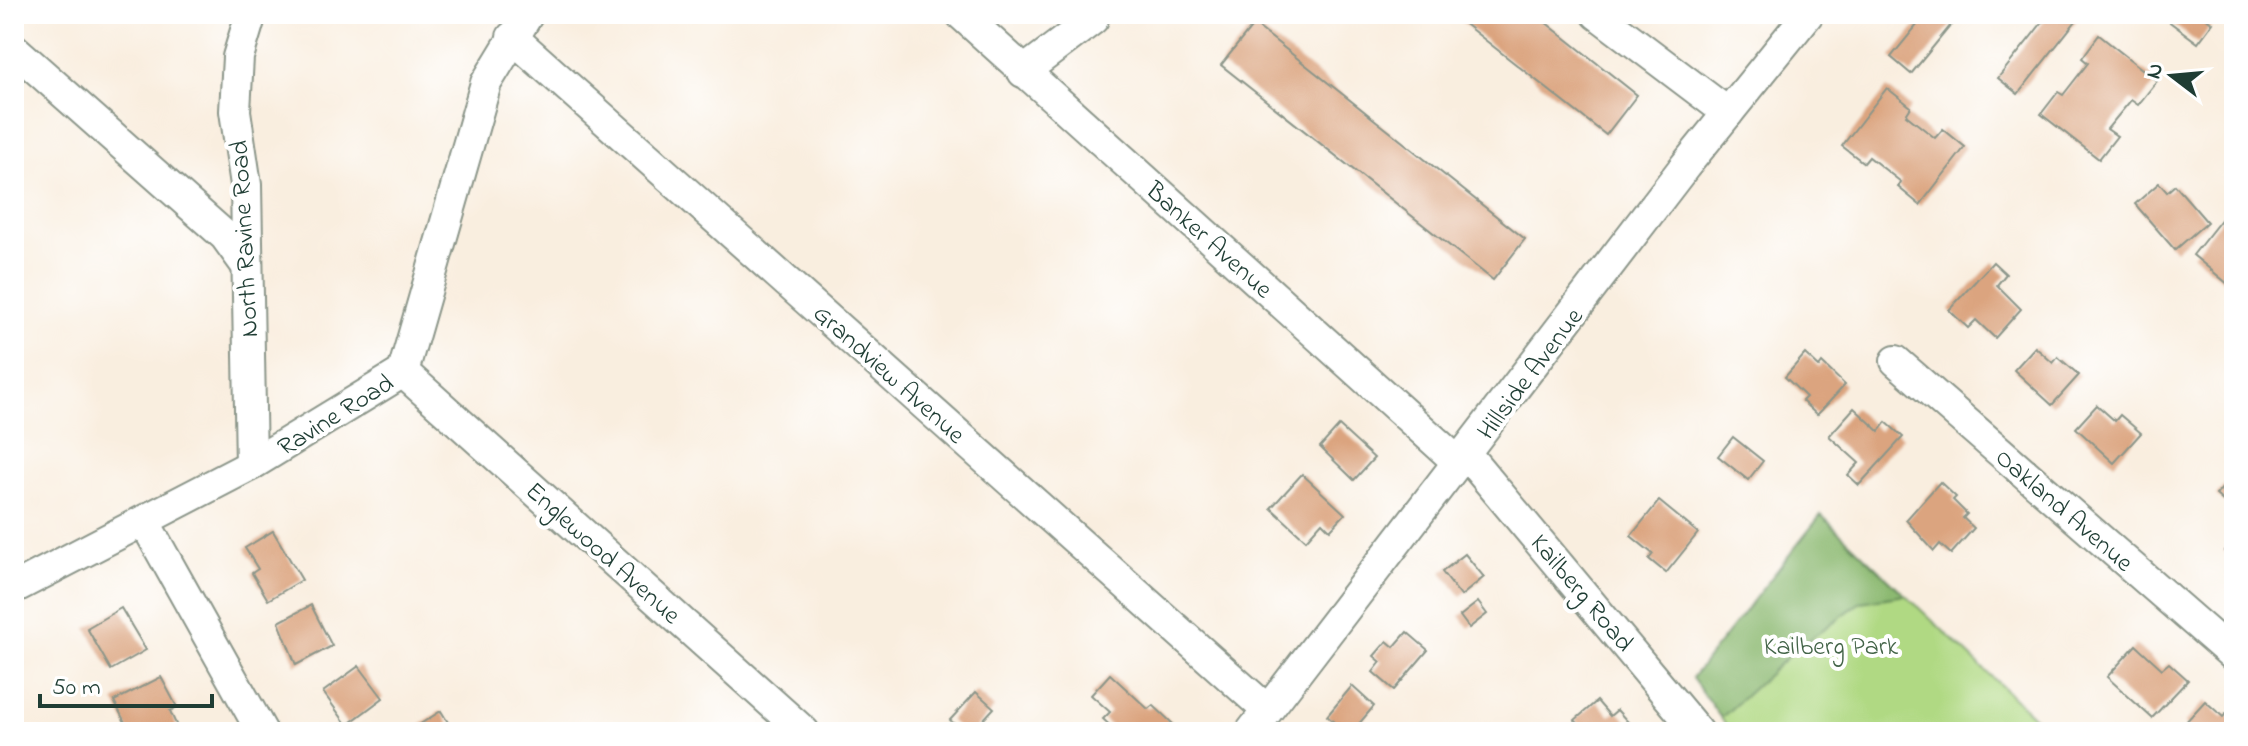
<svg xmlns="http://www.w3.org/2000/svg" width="2248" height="746" viewBox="0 0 2248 746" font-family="'Indie Flower',sans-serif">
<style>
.green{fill:#b0d983;stroke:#688b5c;stroke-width:2}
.forest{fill:#8cb971;stroke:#567b52;stroke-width:2}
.building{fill:#dba47f}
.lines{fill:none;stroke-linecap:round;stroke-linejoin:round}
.minor-casing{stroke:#8c968a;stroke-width:34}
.minor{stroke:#fff;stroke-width:30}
.labels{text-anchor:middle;stroke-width:8;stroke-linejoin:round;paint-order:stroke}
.street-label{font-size:26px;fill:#1f3d34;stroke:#fff}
.park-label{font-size:26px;fill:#436448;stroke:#fff}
</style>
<rect width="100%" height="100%" fill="#fff"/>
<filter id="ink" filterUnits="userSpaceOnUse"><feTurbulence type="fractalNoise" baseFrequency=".0125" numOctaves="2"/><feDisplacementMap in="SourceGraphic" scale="16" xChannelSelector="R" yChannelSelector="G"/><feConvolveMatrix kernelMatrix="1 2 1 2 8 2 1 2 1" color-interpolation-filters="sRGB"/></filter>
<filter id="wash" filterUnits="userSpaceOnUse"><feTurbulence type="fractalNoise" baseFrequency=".006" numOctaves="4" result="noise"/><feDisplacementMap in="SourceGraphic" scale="32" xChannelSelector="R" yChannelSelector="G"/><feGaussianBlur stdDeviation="1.8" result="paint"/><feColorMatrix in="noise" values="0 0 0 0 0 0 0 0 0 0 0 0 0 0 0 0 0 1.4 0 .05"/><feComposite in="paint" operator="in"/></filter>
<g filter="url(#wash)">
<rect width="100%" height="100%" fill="#f9eedf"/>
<!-- green -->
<polygon class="green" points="1821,515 2050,732 1731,732 1692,678"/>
<!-- forest -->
<polygon class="forest" points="1821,515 1905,595 1861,602 1795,650 1721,718 1692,678"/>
<g id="blocks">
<!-- building -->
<g class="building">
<polygon points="1452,14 1535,14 1637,95 1606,135"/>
<polygon points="1926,14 1960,14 1911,74 1891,57"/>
<polygon points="2049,14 2079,17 2018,94 1998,78"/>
<polygon points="2159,14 2201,14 2213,23 2198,43"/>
<polygon points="1254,24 1525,239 1493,280 1221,65"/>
<polygon points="2099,35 2157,81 2138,105 2131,100 2107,129 2117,136 2099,159 2041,114 2058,92 2063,95 2088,63 2082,58"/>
<polygon points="1887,88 1911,107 1906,115 1935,138 1943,129 1965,147 1920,205 1898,187 1901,182 1869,157 1864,163 1842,146"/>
<polygon points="2159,183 2167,192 2175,185 2207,222 2175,250 2135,204"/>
<polygon points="2224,216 2234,224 2234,289 2193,255"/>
<polygon points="1993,262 2006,274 1997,285 2021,309 1995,338 1976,320 1968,328 1949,310"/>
<polygon points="2035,347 2053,363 2058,357 2079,375 2052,405 2014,370"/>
<polygon points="1805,354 1819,367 1822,363 1845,385 1817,415 1802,401 1806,397 1785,377"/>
<polygon points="2097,405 2115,421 2120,415 2141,433 2114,463 2076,428"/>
<polygon points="1854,408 1879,431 1886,422 1903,437 1859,485 1848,475 1859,463 1829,436"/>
<polygon points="1339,426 1374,458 1354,480 1320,447"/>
<polygon points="1733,437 1763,461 1748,480 1718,456"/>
<polygon points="1302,474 1345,514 1330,530 1322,522 1306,540 1271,508"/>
<polygon points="2234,475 2234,511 2216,495"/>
<polygon points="1940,482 1956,497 1953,500 1967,514 1963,518 1974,528 1951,554 1940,544 1934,551 1906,520"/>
<polygon points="1659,501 1698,533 1666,573 1649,559 1653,554 1631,536"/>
<polygon points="273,531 302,580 268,600 252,573 258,569 245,548"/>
<polygon points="2234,539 2234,560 2224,551"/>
<polygon points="1465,554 1484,577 1461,596 1442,572"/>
<polygon points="1478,602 1487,614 1469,628 1460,616"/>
<polygon points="311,605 332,646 296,665 279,622"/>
<polygon points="121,608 146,650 111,670 87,628"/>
<polygon points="1407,632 1428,650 1394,690 1373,672 1381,662 1374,656 1387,641 1394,647"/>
<polygon points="2136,645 2162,669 2169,663 2188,680 2152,718 2107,677"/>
<polygon points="359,666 383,698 347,725 323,692"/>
<polygon points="1110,674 1148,709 1153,705 1172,723 1164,732 1117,732 1103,719 1110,712 1091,695"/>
<polygon points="161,677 177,707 170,711 179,731 130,732 114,701"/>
<polygon points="1352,686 1374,706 1352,732 1345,732 1327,716"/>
<polygon points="976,692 994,708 972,732 963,732 950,720"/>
<polygon points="1597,701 1610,716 1617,710 1628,722 1622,728 1625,732 1585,732 1575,720"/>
<polygon points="2205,701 2223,717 2226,714 2234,720 2234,732 2192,732 2184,724"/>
<polygon points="441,711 454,732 408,732"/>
</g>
</g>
</g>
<g filter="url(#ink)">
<use href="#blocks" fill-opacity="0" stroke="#8c968a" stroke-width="2"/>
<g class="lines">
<defs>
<g id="minor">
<polyline points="251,14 238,57 235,111 246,185 251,465"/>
<polyline points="961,14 1459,463"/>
<polyline points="1597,14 1728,113"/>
<polyline points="512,37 1267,710"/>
<polyline points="14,49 225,236 246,265"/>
<polyline points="1023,72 1093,19 1090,14"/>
<polyline points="1896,361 2234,656"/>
<polyline points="403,372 804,732"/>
<polyline points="1466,454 1698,732"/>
<polyline points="144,521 262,732"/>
<polyline points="14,588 251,465 403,372 486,83 528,14"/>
<polyline points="1251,732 1685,166 1808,14"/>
</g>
</defs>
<!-- minor casing -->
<use href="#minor" class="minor-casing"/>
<!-- minor -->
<use href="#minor" class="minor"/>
</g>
</g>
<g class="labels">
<!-- street labels -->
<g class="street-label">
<text transform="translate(243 239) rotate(-93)" y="9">North Ravine Road</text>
<text transform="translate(1210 239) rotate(42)" y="9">Banker Avenue</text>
<text transform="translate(890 373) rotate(42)" y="9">Grandview Avenue</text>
<text transform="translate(1529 373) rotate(-53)" y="9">Hillside Avenue</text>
<text transform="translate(335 414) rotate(-32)" y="9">Ravine Road</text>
<text transform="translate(2065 509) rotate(41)" y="9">Oakland Avenue</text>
<text transform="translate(604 552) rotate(42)" y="9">Englewood Avenue</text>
<text transform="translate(1583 592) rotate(50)" y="9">Kailberg Road</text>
</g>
<!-- park labels -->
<g class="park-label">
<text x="1831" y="654">Kailberg Park</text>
</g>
</g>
<!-- margin -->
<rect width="2248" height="746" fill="none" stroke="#fff" stroke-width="48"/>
<!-- north arrow -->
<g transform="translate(2172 76) rotate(286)" stroke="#ffffff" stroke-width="6" paint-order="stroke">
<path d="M0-6L14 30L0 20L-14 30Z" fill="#1f3d34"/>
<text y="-12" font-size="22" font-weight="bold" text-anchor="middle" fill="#1f3d34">N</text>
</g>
<!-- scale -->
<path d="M40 694v12h172v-12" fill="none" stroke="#1f3d34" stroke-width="4"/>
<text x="52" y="694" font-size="24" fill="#1f3d34" stroke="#ffffff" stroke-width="6" paint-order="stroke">50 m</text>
</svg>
